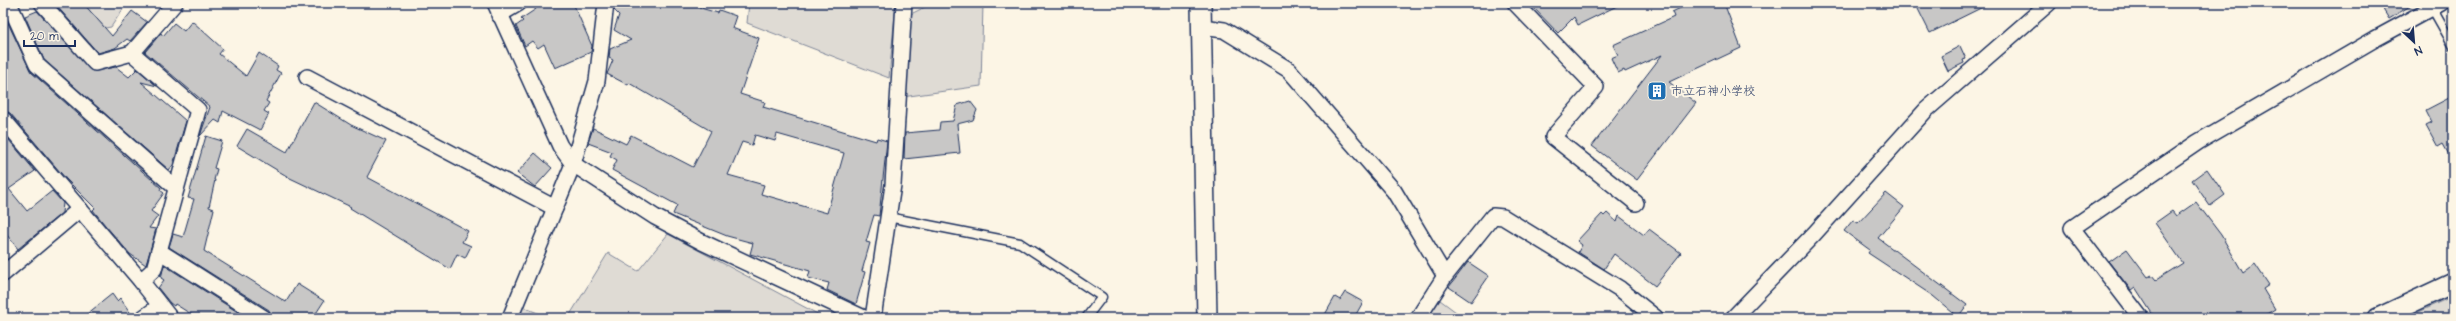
<svg xmlns="http://www.w3.org/2000/svg" width="2456" height="321" viewBox="0 0 2456 321" font-family="'Architects Daughter','Klee One',sans-serif">
<style>
.green{fill:#dfdbd4;stroke:#7d8599}
.building{fill:#c8c7c6;stroke:#1b2f5e;fill-rule:evenodd}
.lines{fill:none;stroke-linecap:round;stroke-linejoin:round}
.service-casing{stroke:#1b2f5e;stroke-width:11}
.minor-casing{stroke:#1b2f5e;stroke-width:18}
.tertiary-casing{stroke:#1b2f5e;stroke-width:22}
.service{stroke:#fcf5e5;stroke-width:8}
.minor{stroke:#fcf5e5;stroke-width:15}
.tertiary{stroke:#fcf5e5;stroke-width:19}
.labels{text-anchor:middle;stroke-width:4;stroke-linejoin:round;paint-order:stroke}
.poi-label{font-size:12px;fill:#1b2f5e;stroke:#fcf5e5;text-anchor:start}
</style>
<rect width="100%" height="100%" fill="#fcf5e5"/>
<filter id="ink" filterUnits="userSpaceOnUse"><feTurbulence type="fractalNoise" baseFrequency=".025" numOctaves="2"/><feDisplacementMap in="SourceGraphic" scale="8" xChannelSelector="R" yChannelSelector="G"/><feConvolveMatrix kernelMatrix="1 2 1 2 8 2 1 2 1" color-interpolation-filters="sRGB"/></filter>
<g filter="url(#ink)">
<!-- green -->
<g class="green">
<polygon points="83,3 127,3 111,27 105,28"/>
<polygon points="749,3 896,3 889,78 747,23"/>
<polygon points="933,3 983,3 981,86 902,97 907,16"/>
<polygon points="668,234 825,318 568,318 608,253 638,271"/>
<polygon points="2453,296 2453,318 2405,318"/>
<polygon points="1440,300 1464,318 1428,318"/>
<polygon points="523,307 550,318 518,318"/>
</g>
<!-- building -->
<g class="building">
<polygon points="59,3 83,3 112,36 132,11 147,22 130,41 127,39 115,48 98,53 55,4"/>
<polygon points="532,3 573,3 592,46 591,52 555,68 544,44 538,48 532,41 525,46 516,26 523,21 521,19 536,9"/>
<path d="M615,3h26l7,4 1,-4h40l15,6 14,4 1,-3 17,6 -4,12 27,10 -19,56 25,8 -2,5 113,34 1,-3 10,3 -8,75 -5,-1 -8,27 4,1 -8,28 3,1 -9,32 -29,-14 2,-7 -21,-5 2,-7 -60,-17 3,-11 -26,-7 -54,-22 4,-9 -65,-35 5,-10 -7,-4 2,-4 -24,-9 5,-15 33,16 5,-9 62,32 18,-36 -82,-48 -1,2 -21,-11 6,-14 -4,-2 1,-9 21,-9 -17,-10 5,-15 -5,-5zM777,134l67,19 -17,60 -66,-19 3,-9 -36,-10 14,-33 10,3 3,-10 20,6z"/>
<polygon points="1529,3 1623,3 1578,25 1574,17 1558,33"/>
<polygon points="1691,3 1724,3 1741,48 1669,82 1696,103 1637,180 1592,146 1662,55 1625,72 1624,70 1618,73 1611,58 1618,55 1613,45 1674,17 1672,12"/>
<polygon points="1915,3 1991,3 1930,33"/>
<polygon points="2379,3 2415,3 2389,19"/>
<polygon points="37,11 92,71 116,67 129,77 137,69 157,86 141,82 186,121 173,165 169,170 44,60 25,16"/>
<polygon points="192,21 223,49 219,54 246,76 259,53 278,66 276,70 281,73 266,101 269,103 264,111 269,114 260,130 223,111 220,123 215,120 200,136 210,107 145,52 161,33 163,36 174,23 184,31"/>
<polygon points="8,23 31,72 161,188 160,190 164,193 151,211 158,216 149,228 156,229 146,265 130,254 105,225 93,210 95,208 66,179 10,113 3,110 3,25"/>
<polygon points="1960,46 1966,59 1963,60 1964,63 1948,71 1941,56"/>
<polygon points="2449,98 2453,106 2453,162 2443,144 2438,147 2426,125 2432,122 2426,110"/>
<polygon points="970,101 977,110 973,120 957,124 960,153 904,159 905,133 939,130 940,122 953,121 957,105"/>
<polygon points="314,102 351,125 386,141 367,177 468,231 462,242 471,246 465,258 457,254 450,269 350,208 351,207 290,178 237,146 247,129 287,152"/>
<polygon points="3,133 35,171 9,189 27,211 52,191 63,203 62,213 18,249 3,230"/>
<polygon points="206,136 222,141 214,168 217,169 214,180 215,180 209,207 214,209 204,251 286,302 297,284 324,301 313,318 273,318 269,310 169,247 173,234 183,237 194,199 188,198"/>
<polygon points="535,153 552,168 535,187 517,173"/>
<polygon points="2207,169 2225,195 2210,206 2192,180"/>
<polygon points="1886,193 1904,207 1878,238 1967,305 1958,317 1933,296 1868,253 1870,250 1844,231 1853,220 1858,223"/>
<polygon points="2196,202 2221,235 2243,273 2255,264 2269,285 2263,289 2275,309 2260,318 2155,318 2135,287 2131,290 2109,262 2127,249 2148,277 2152,275 2156,280 2183,263 2155,223 2172,211 2176,216"/>
<polygon points="1607,213 1617,222 1619,216 1644,235 1649,229 1681,253 1655,286 1614,254 1604,269 1578,252 1582,245 1577,241 1602,214 1604,216"/>
<polygon points="1468,262 1489,276 1471,302 1449,287"/>
<polygon points="164,265 247,318 197,318 175,304 174,306 170,303 158,288 164,280 161,278"/>
<polygon points="1345,292 1363,302 1354,318 1323,318 1335,297 1340,300"/>
<polygon points="112,294 117,301 120,298 134,318 82,318"/>
</g>
<g class="lines">
<defs>
<g id="service">
<polyline points="2432,8 2453,45"/>
<polyline points="888,217 1020,243 1102,297 1086,318"/>
</g>
<g id="minor">
<polyline points="9,3 37,65 176,188"/>
<polyline points="42,3 95,63 132,53 198,110 154,269 141,281"/>
<polyline points="495,3 560,146 573,164 655,217 702,242 864,318"/>
<polyline points="1515,3 1596,87 1553,137 1636,203"/>
<polyline points="499,15 519,3"/>
<polyline points="1202,27 1224,30 1289,70 1394,191 1445,276"/>
<polyline points="132,53 175,3"/>
<polyline points="307,77 555,208"/>
<polyline points="3,119 141,281 170,318"/>
<polyline points="159,251 264,318"/>
<polyline points="3,274 80,209"/>
<polyline points="143,318 160,306"/>
<polyline points="510,318 573,164 597,81 606,3"/>
<polyline points="873,318 893,185 904,3"/>
<polyline points="1418,318 1445,276 1493,216 1503,217 1620,289 1656,318"/>
<polyline points="1733,318 1814,234 1926,110 2049,3"/>
<polyline points="2141,318 2072,228 2198,142 2375,39 2441,3"/>
</g>
<g id="tertiary">
<polyline points="1201,3 1207,318"/>
<polyline points="2378,318 2453,283"/>
</g>
</defs>
<!-- service casing -->
<use href="#service" class="service-casing"/>
<!-- minor casing -->
<use href="#minor" class="minor-casing"/>
<!-- tertiary casing -->
<use href="#tertiary" class="tertiary-casing"/>
<!-- service -->
<use href="#service" class="service"/>
<!-- minor -->
<use href="#minor" class="minor"/>
<!-- tertiary -->
<use href="#tertiary" class="tertiary"/>
</g>
</g>
<!-- icons -->
<defs>
<symbol id="building-square" viewBox="-11 -11 22 22"><rect x="-9" y="-9" width="18" height="18" rx="4" fill="#1f6fb2" stroke="#fcf5e5"/><path d="M-4-6H4V6H1V3H-1V6H-4ZM-2.5-4.3h1.7v1.8h-1.7ZM.8-4.3h1.7v1.8H.8ZM-2.5-1h1.7V.8h-1.7ZM.8-1h1.7V.8H.8Z" fill="#fff"/></symbol>
</defs>
<g fill-rule="evenodd">
<use href="#building-square" x="1646" y="80" width="22" height="22"/>
</g>
<g class="labels">
<!-- poi labels -->
<g class="poi-label">
<text x="1671" y="95">市立石神小学校</text>
</g>
</g>
<!-- margin -->
<rect width="2456" height="321" fill="none" stroke="#fcf5e5" stroke-width="16"/>
<rect x="8" y="8" width="2440" height="305" fill="none" stroke="#1b2f5e" stroke-width="1.5" filter="url(#ink)"/>
<!-- north arrow -->
<g transform="translate(2414 42) rotate(154)" stroke="#fcf5e5" stroke-width="3" paint-order="stroke">
<path d="M0-3L7 15L0 10L-7 15Z" fill="#1b2f5e"/>
<text y="-6" font-size="11" font-weight="bold" text-anchor="middle" fill="#1b2f5e">N</text>
</g>
<!-- scale -->
<path d="M24 40v6h51v-6" fill="none" stroke="#1b2f5e" stroke-width="2"/>
<text x="30" y="40" font-size="12" fill="#1b2f5e" stroke="#fcf5e5" stroke-width="3" paint-order="stroke">20 m</text>
</svg>
